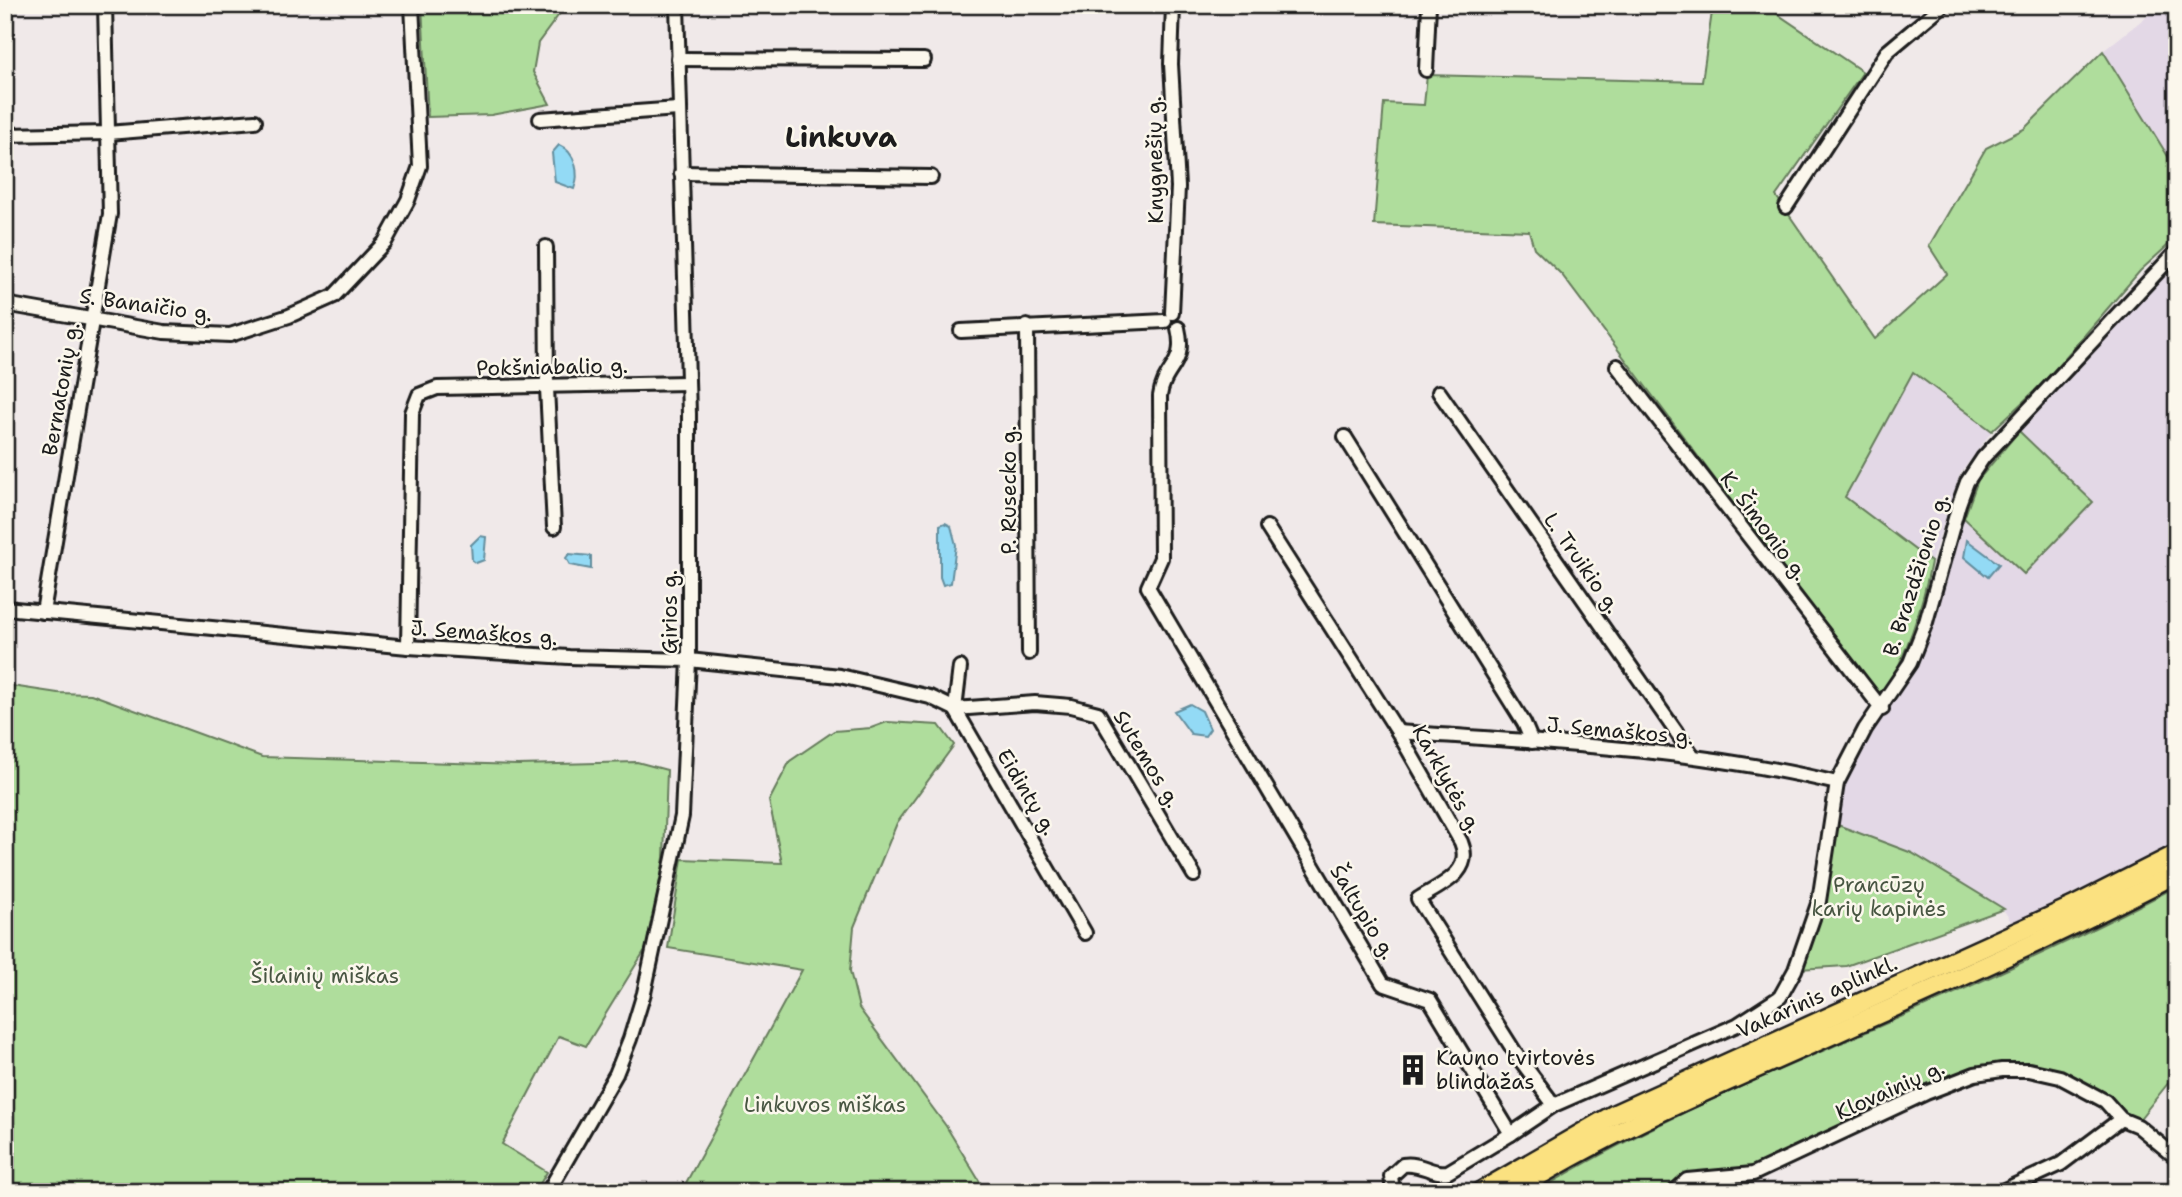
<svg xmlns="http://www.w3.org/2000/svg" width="2182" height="1197" viewBox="0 0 2182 1197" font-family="'Shantell Sans',sans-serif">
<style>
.built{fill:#e3d8e6}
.green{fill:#afdd9c;stroke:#667c5c;stroke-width:2}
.water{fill:#93daf5;stroke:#638e9e;stroke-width:2}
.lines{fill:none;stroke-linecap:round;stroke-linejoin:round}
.minor-casing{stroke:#1c1c1c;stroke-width:18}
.highway-casing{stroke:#1c1c1c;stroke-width:23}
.minor{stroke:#fbf7ec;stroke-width:12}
.highway{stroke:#fbe180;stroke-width:18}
.labels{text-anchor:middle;stroke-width:5;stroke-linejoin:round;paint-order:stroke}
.street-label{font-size:21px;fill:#1c1c1c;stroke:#fbf7ec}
.park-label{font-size:21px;fill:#485642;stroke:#fbf7ec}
.poi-label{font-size:21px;fill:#1c1c1c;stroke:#fbf7ec;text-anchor:start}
.district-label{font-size:28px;font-weight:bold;fill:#1c1c1c;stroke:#fbf7ec}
</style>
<rect width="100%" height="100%" fill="#f0e9e9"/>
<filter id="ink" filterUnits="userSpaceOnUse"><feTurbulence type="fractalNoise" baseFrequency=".0143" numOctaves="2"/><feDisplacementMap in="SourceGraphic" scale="14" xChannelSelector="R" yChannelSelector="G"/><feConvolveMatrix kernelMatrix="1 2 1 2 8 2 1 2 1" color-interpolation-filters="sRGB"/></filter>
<g filter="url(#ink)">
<!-- built -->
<g class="built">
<polygon points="2161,5 2177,5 2177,171 2103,51"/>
<polygon points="2177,260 2177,843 2012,923 2003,909 1835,824 1841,789 1869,735 1902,690 1921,654 1964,518 2024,574 2093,503 2019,431"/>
<polygon points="1913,372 1992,431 1960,474 1931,562 1845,497"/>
</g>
<!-- green -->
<g class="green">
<polygon points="422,5 566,5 538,43 533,72 550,104 491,115 428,117"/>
<path d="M1713,5h51l99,67 -87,124 99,143 72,-65 -18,-28 57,-98 38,-19 79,-78 74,120v66l-37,34 -95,110 -53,50 -79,-59 -68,125 86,65c-9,48 -24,91 -47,133l-11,-5 -311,-415 -28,-27 -5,-17 -155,-6 10,-122 40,2 3,-30 275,7z"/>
<polygon points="2019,431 2093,502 2024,574 1964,518 1978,480"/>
<polygon points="5,685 58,693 91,694 262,757 518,765 637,762 667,770 664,858 648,945 586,1046 559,1036 502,1144 547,1172 535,1192 5,1192"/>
<polygon points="887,722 939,725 954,745 897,823 854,927 850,971 859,1008 946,1126 986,1192 681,1192 802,970 668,948 682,859 782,863 769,801 790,761 834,731 871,728"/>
<path d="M1835,824l77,29 92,56 -158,57 -46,3c20,-48 28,-94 35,-145z"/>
<path d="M2177,886v186l-39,49 -50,-36 -28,-11 -55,-7 -252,103c-28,6 -69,-6 -85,22h-132c97,-60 201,-104 305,-149 113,-49 227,-99 336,-157z"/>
</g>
<!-- water -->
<g class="water">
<path d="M559,145c17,7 21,29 15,44l-19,-7 -3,-29z"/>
<polygon points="945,523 951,526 956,545 951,583 943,585 940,577 940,525"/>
<polygon points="480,536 486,537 484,560 476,563 472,560 471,545"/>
<polygon points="1967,540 1999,564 1988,577 1964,557"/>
<polygon points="569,554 591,556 591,569 570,565 566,558"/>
<polygon points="1190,704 1202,711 1210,729 1205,736 1191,734 1174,711"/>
</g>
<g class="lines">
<defs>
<g id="minor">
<polyline points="678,59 924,60"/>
<polyline points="1426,70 1429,5"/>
<polyline points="540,119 678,109"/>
<polyline points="5,135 108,133 255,121"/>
<polyline points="681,173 931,177"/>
<polyline points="1786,207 1887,52 1943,5"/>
<polyline points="546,247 547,388 554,527"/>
<polyline points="5,304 164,332 230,335 289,316 334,296 385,242 408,200 420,166 412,5"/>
<polyline points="1172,313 1178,187 1171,64 1173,5"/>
<polyline points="1027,326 1029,653"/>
<path d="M1178,328c9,38 -14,38 -18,68l1,162 -13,29 235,397 47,16 81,134 -63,38c-16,3 -27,-10 -45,-7l-12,11 2,16"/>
<polyline points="961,331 1165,321"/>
<polyline points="1617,366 1882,709"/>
<polyline points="1439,392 1693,756"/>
<polyline points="1345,437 1524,723 1532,742"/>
<path d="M1267,527l131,205 63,110c13,31 -21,43 -43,57l98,155 38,51"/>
<polyline points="5,608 408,647 569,657 689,660 840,676 930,697 955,709 1035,703 1071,706 1098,713 1194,875"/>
<polyline points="43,612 110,214 105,5"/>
<polyline points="408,647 412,413 419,395 437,388 687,383"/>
<polyline points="960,667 955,709 1085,933"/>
<path d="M1398,732c147,11 295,16 439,51"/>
<polyline points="1511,1134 1554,1105 1737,1025 1780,997 1795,970 1819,901 1837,783 1865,729 1910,663 1926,622 1959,504 1967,482 1983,458 2177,251"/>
<polyline points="548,1192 616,1074 630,1039 644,993 682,816 689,660 689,414 677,5"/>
<polyline points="1674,1192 1687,1180 1753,1174 1926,1093 1975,1074 2002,1070 2029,1070 2060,1077 2105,1101 2121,1119 2138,1126 2177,1158"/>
<polyline points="2000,1192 2061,1164 2121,1119"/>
</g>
<g id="highway">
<polyline points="1480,1192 1615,1114 2072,907 2177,854"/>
<path d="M1512,1192c92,-58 191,-100 290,-144 126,-56 252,-111 375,-175"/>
</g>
</defs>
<!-- minor casing -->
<use href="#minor" class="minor-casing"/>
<!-- highway casing -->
<use href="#highway" class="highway-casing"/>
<!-- minor -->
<use href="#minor" class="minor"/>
<!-- highway -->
<use href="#highway" class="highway"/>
</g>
</g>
<!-- icons -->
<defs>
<symbol id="building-bare" viewBox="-9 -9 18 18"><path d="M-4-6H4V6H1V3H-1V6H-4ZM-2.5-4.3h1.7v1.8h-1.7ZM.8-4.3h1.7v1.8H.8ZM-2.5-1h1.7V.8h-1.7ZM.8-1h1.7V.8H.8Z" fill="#1c1c1c" stroke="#fbf7ec" stroke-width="2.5" paint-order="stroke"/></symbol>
</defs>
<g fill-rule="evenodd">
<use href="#building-bare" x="1391" y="1048" width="44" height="44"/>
</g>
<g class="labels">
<!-- street labels -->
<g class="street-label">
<text transform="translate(1155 160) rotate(-91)" y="7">Knygnešių g.</text>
<text transform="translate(146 305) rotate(8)" y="7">S. Banaičio g.</text>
<text transform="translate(552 367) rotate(-1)" y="7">Pokšniabalio g.</text>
<text transform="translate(61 389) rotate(-80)" y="7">Bernatonių g.</text>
<text transform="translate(1009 490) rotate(-90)" y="7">P. Rusecko g.</text>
<text transform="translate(1764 526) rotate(53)" y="7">K. Šimonio g.</text>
<text transform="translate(1582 563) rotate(55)" y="7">L. Truikio g.</text>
<text transform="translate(1916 575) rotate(-72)" y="7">B. Brazdžionio g.</text>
<text transform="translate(670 612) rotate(-90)" y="7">Girios g.</text>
<text transform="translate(484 633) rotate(4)" y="7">J. Semaškos g.</text>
<text transform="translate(1620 731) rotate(5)" y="7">J. Semaškos g.</text>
<text transform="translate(1147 759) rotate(59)" y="7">Sutemos g.</text>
<text transform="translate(1447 779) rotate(61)" y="7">Karklytės g.</text>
<text transform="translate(1027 792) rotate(59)" y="7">Eidintų g.</text>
<text transform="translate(1363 912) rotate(59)" y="7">Šaltupio g.</text>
<text transform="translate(1817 997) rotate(-24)" y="7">Vakarinis aplinkl.</text>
<text transform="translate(1890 1090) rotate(-24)" y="7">Klovainių g.</text>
</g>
<!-- park labels -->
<g class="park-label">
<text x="1879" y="892">Prancūzų<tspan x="1879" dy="24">karių kapinės</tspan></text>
<text x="325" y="983">Šilainių miškas</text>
<text x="825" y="1112">Linkuvos miškas</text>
</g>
<!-- poi labels -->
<g class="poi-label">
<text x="1436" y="1065">Kauno tvirtovės<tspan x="1436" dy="24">blindažas</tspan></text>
</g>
<!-- district labels -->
<g class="district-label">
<text x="841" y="147">Linkuva</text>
</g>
</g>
<!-- margin -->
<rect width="2182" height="1197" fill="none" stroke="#fbf7ec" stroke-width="28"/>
<rect x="14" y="14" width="2154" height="1169" fill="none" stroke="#1c1c1c" stroke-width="2.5" filter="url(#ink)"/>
</svg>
